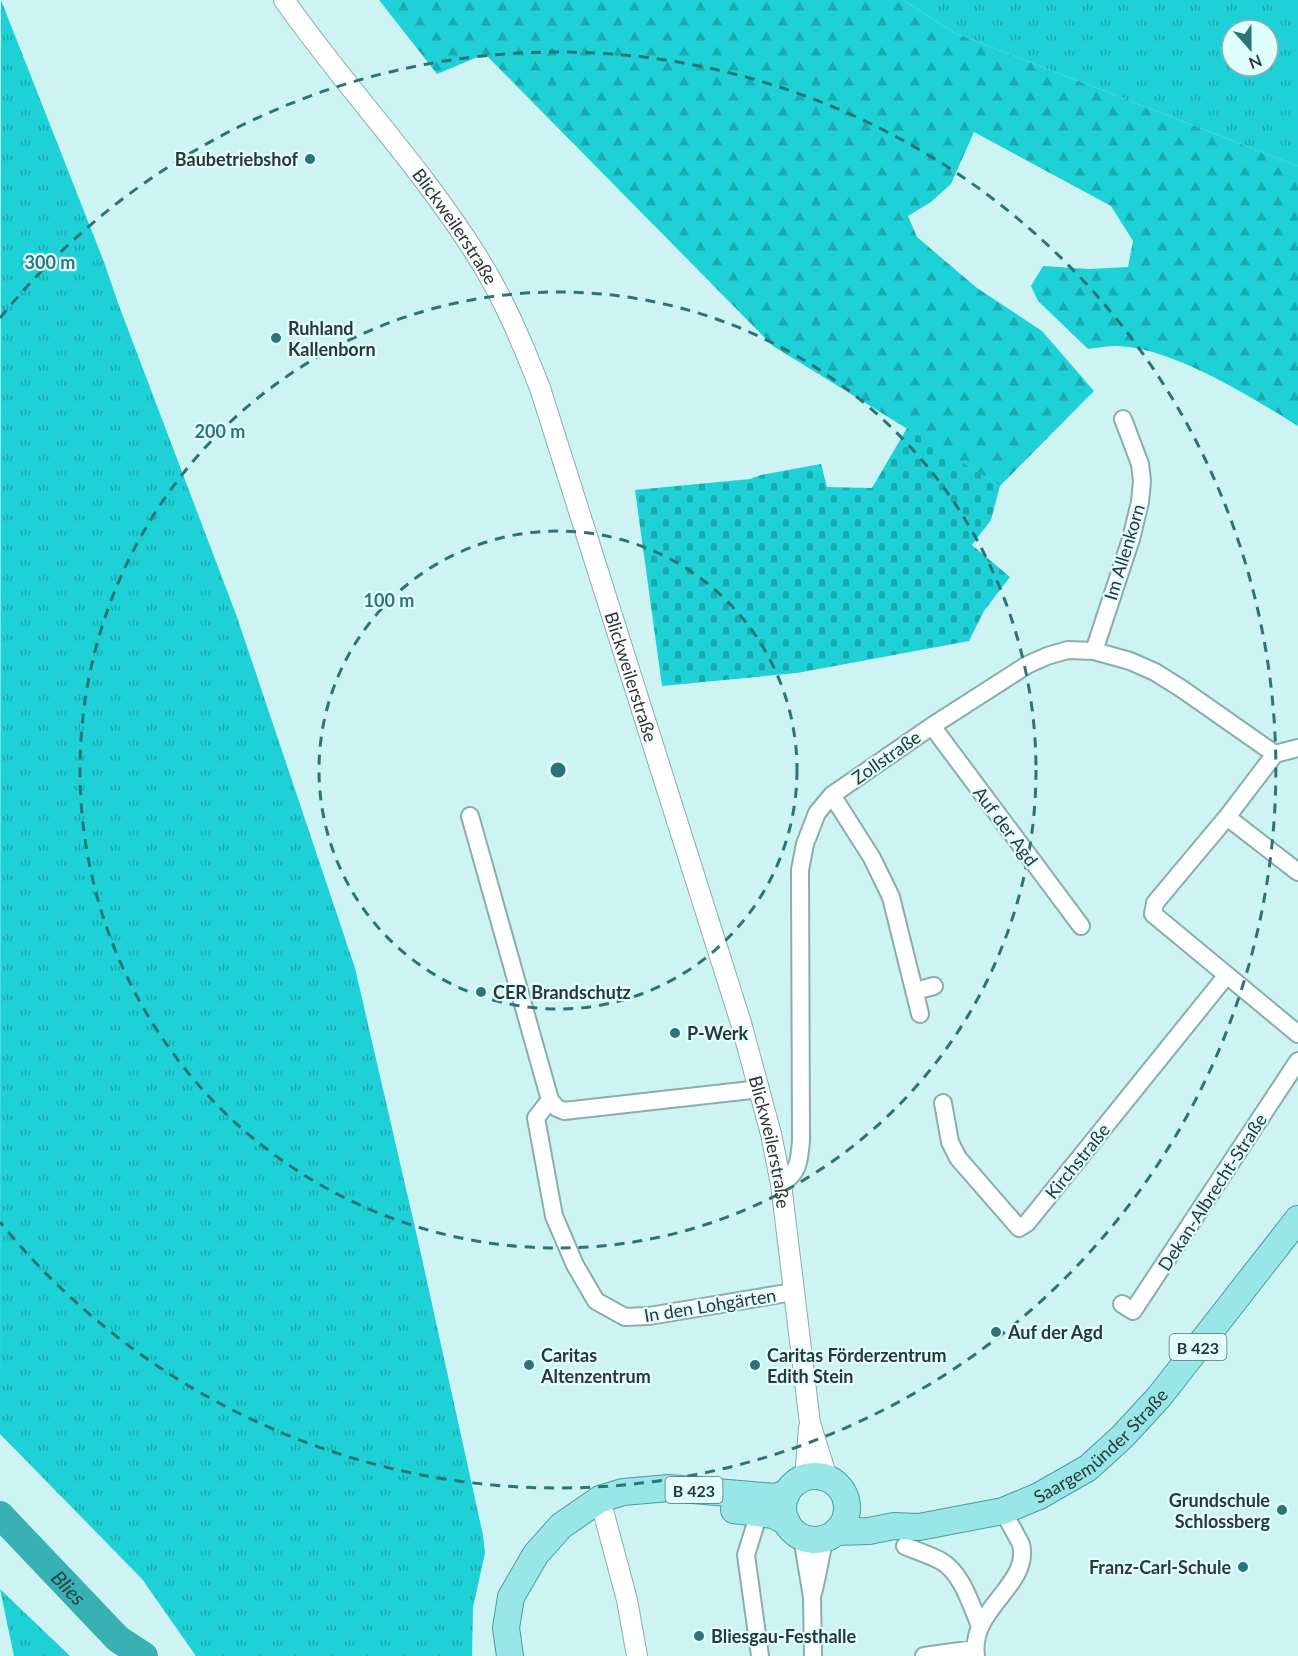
<svg xmlns="http://www.w3.org/2000/svg" width="1298" height="1656" font-family="Lato,sans-serif">
<style>
.grass{fill:url(#grass-tufts);fill-rule:evenodd}
.forest{fill:url(#forest-firs)}
.cemetery{fill:url(#cemetery-stones)}
.lines{fill:none;stroke-linecap:round;stroke-linejoin:round}
.river{stroke:#38b0b4;stroke-width:28}
.minor-casing{stroke:#8aadae;stroke-width:20}
.tertiary-casing{stroke:#8aadae;stroke-width:22}
.primary-casing{stroke:#469ea1;stroke-width:28}
.minor{stroke:#fff;stroke-width:16}
.tertiary{stroke:#fff;stroke-width:20}
.primary{stroke:#99e6e9;stroke-width:26}
.ring{fill:none;stroke:#2b7578;stroke-width:3;stroke-dasharray:10 8}
.poi-dot{fill:#2b7578;stroke:#e1feff;stroke-width:2}
.labels{text-anchor:middle;dominant-baseline:central;stroke-width:4.5;stroke-linejoin:round;paint-order:stroke}
.shield{fill:#e1feff;stroke:#607373;stroke-width:1.5}
.shield-label{font-size:16px;font-weight:bold;fill:#293737}
.poi-label{font-size:18px;font-weight:bold;fill:#293737;stroke:#e1feff;text-anchor:start}
.street-label{font-size:18px;fill:#293737;stroke:#e1feff}
.water-label{font-size:20px;font-style:italic;fill:#264041;stroke:#e1feff}
.centre{fill:#2b7578;stroke:#e1feff;stroke-width:3}
.ring-label{font-size:18px;text-anchor:middle;font-weight:bold;fill:#2b7578;stroke:#e1feff;stroke-width:4.5;stroke-linejoin:round;paint-order:stroke}
</style>
<defs>
<pattern id="grass-tufts" width="24" height="20" patternUnits="userSpaceOnUse" patternTransform="scale(1.5)"><rect width="24" height="20" fill="#1ed1d7"/><path d="M3 7l-1-3M5 7V3M7 7l1-3M15 17l-1-3M17 17v-4M19 17l1-3" fill="none" stroke="#1aaaaf"/></pattern>
<pattern id="forest-firs" width="22" height="20" patternUnits="userSpaceOnUse" patternTransform="scale(1.5)"><rect width="22" height="20" fill="#1ed1d7"/><path d="M5 1l3.5 6h-7zM16 11l3.5 6h-7z" fill="#1aaaaf"/></pattern>
<pattern id="cemetery-stones" width="16" height="16" patternUnits="userSpaceOnUse" patternTransform="scale(1.5)"><rect width="16" height="16" fill="#1ed1d7"/><path d="M2 7V4a2 2 0 0 1 4 0v3zM10 15v-3a2 2 0 0 1 4 0v3z" fill="#1aaaaf"/></pattern>
</defs>
<rect width="100%" height="100%" fill="#cef3f3"/>
<path class="grass" d="M 1,0 L 104,262 L 118,303 L 237,617 L 355,968 L 419,1245 L 483,1535 L 485,1553 L 473,1607 L 472,1656 L 196,1656 L 142,1579 L 0,1434 Z
M 903,0 L 1298,0 L 1298,166 L 955,33 ZM 1232,30 L 1268,30 L 1268,66 L 1232,66 Z
M 0,1589 L 70,1656 L 14,1656 Z"/>
<path class="forest" d="M 379,0 L 903,0 L 955,33 L 1298,166 L 1298,426 C 1251,397 1172,347 1116,346 C 1107,346 1097,348 1088,349 L 1038,301 L 1031,286 L 1043,266 L 1089,269 L 1128,267 L 1133,241 L 1111,206 L 974,132 L 951,184 L 931,202 L 908,216 L 917,237 L 977,288 L 1042,331 L 1094,391 L 1000,486 L 773,346 L 485,54 L 437,74 Z"/>
<path class="cemetery" d="M 907,428 L 1000,486 L 991,520 L 972,545 L 1010,577 L 984,611 L 969,641 L 797,673 L 662,686 L 635,490 L 750,479 L 761,475 L 821,464 L 827,487 L 872,488 Z"/>
<g class="lines">
<path class="river" id="s1" d="M 0,1515 L 118,1639 L 144,1656"/>
<g class="minor-casing">
<path id="minor" d="M 1094,651 L 1131,539 L 1140,502 L 1142,481 L 1140,464 L 1123,419
M 932,726 L 1081,926
M 1275,754 L 1227,817 L 1155,903 L 1153,914 L 1298,1034
M 832,795 L 872,858 L 891,897 L 920,1014
M 470,816 L 550,1100 L 557,1108 L 564,1111 L 760,1089
M 1227,817 L 1298,872
M 915,991 L 934,986
M 550,1100 L 536,1118 L 554,1216 L 575,1265 L 596,1301 L 625,1317 L 649,1316 L 793,1292
M 943,1103 L 950,1142 L 958,1158 L 1019,1228 L 1027,1223 L 1227,975
M 781,1184 C 799,1172 799,1162 801,1141 L 800,870 L 805,844 L 817,813 L 832,795 L 932,726 L 1027,665 L 1047,656 L 1068,650 L 1094,651 L 1130,661 L 1155,672 L 1182,689 L 1275,754 L 1298,748
M 1122,1304 L 1133,1311 L 1298,1061
M 759,1513 L 746,1555 L 760,1656
M 802,1537 L 812,1597 L 813,1656
M 905,1546 C 917,1551 930,1555 941,1561 C 962,1573 971,1605 980,1626
M 813,1593 C 818,1575 820,1557 825,1538
M 924,1656 L 975,1649
M 976,1656 C 969,1608 1031,1586 1021,1544 L 1003,1511"/>
</g>
<g class="tertiary-casing">
<g id="tertiary">
<path id="s2" d="M 284,0 C 345,87 420,165 477,256 C 503,297 522,342 540,388 L 741,1023 L 771,1134 L 781,1184 L 810,1423 L 827,1478"/>
<path d="M 805,1478 L 809,1428"/>
<path d="M 604,1514 L 627,1600 L 637,1656"/>
</g>
</g>
<g class="primary-casing">
<g id="primary">
<circle cx="815" cy="1508" r="32"/>
<path d="M 734,1510 L 773,1515 L 787,1522"/>
<path id="s3" d="M 836,1532 L 869,1531 L 894,1526 L 919,1527 L 1003,1511 L 1039,1496 L 1088,1468 L 1122,1437 L 1159,1397 L 1298,1219"/>
<path d="M 510,1656 L 506,1628 L 511,1597 L 536,1554 L 561,1526 L 600,1499 L 623,1492 L 669,1488 L 775,1497 L 787,1493"/>
</g>
</g>
<use href="#minor" class="minor"/>
<use href="#tertiary" class="tertiary"/>
<use href="#primary" class="primary"/>
</g>
<g class="ring">
<circle cx="558" cy="770" r="239"/>
<circle cx="558" cy="770" r="478"/>
<path d="M0 318A718 718 0 1 1 0 1222"/>
</g>
<g class="poi-dot">
<circle cx="310" cy="159" r="6"/>
<circle cx="276" cy="338" r="6"/>
<circle cx="481" cy="992" r="6"/>
<circle cx="675" cy="1033" r="6"/>
<circle cx="996" cy="1332" r="6"/>
<circle cx="529" cy="1365" r="6"/>
<circle cx="755" cy="1365" r="6"/>
<circle cx="1282" cy="1510" r="6"/>
<circle cx="1243" cy="1567" r="6"/>
<circle cx="699" cy="1636" r="6"/>
</g>
<g class="labels">
<g class="shield">
<rect x="1169.5" y="1334" width="57" height="26" rx="4.5"/>
<rect x="665.5" y="1477" width="57" height="26" rx="4.5"/>
</g>
<g class="shield-label">
<text x="1198" y="1347">B 423</text>
<text x="694" y="1490">B 423</text>
</g>
<g class="poi-label">
<text x="298" y="159" text-anchor="end">Baubetriebshof</text>
<text x="288" y="328">Ruhland<tspan x="288" dy="21">Kallenborn</tspan></text>
<text x="493" y="992">CER Brandschutz</text>
<text x="687" y="1033">P-Werk</text>
<text x="1008" y="1332">Auf der Agd</text>
<text x="541" y="1355">Caritas<tspan x="541" dy="21">Altenzentrum</tspan></text>
<text x="767" y="1355">Caritas Förderzentrum<tspan x="767" dy="21">Edith Stein</tspan></text>
<text x="1270" y="1500" text-anchor="end">Grundschule<tspan x="1270" dy="21">Schlossberg</tspan></text>
<text x="1231" y="1567" text-anchor="end">Franz-Carl-Schule</text>
<text x="711" y="1636">Bliesgau-Festhalle</text>
</g>
<g class="street-label">
<text stroke="none"><textPath href="#s2" startOffset="284">Blickweilerstraße</textPath></text>
<text transform="translate(1124 552) rotate(-73)">Im Allenkorn</text>
<text stroke="none"><textPath href="#s2" startOffset="770">Blickweilerstraße</textPath></text>
<text transform="translate(886 757) rotate(-35)">Zollstraße</text>
<text transform="translate(1006 826) rotate(53)">Auf der Agd</text>
<text stroke="none"><textPath href="#s2" startOffset="1256">Blickweilerstraße</textPath></text>
<text transform="translate(1077 1161) rotate(-51)">Kirchstraße</text>
<text transform="translate(1212 1192) rotate(-57)">Dekan-Albrecht-Straße</text>
<text transform="translate(710 1305) rotate(-9)">In den Lohgärten</text>
<text stroke="none"><textPath href="#s3" startOffset="288">Saargemünder Straße</textPath></text>
</g>
<g class="water-label">
<text stroke="none"><textPath href="#s1" startOffset="100">Blies</textPath></text>
</g>
</g>
<circle cx="558" cy="770" r="9" class="centre"/>
<g class="ring-label">
<text x="50" y="269">300 m</text>
<text x="220" y="438">200 m</text>
<text x="389" y="607">100 m</text>
</g>
<g transform="translate(1250 48) rotate(159)"><circle r="28" fill="#e1feff" stroke="#97aeaf" stroke-width="1.5"/>
<path d="M0-4.5L10 22L0 15L-10 22Z" fill="#2b7578"/>
<text y="-9" font-size="16" font-weight="bold" text-anchor="middle" fill="#293737">N</text>
</g>
</svg>
